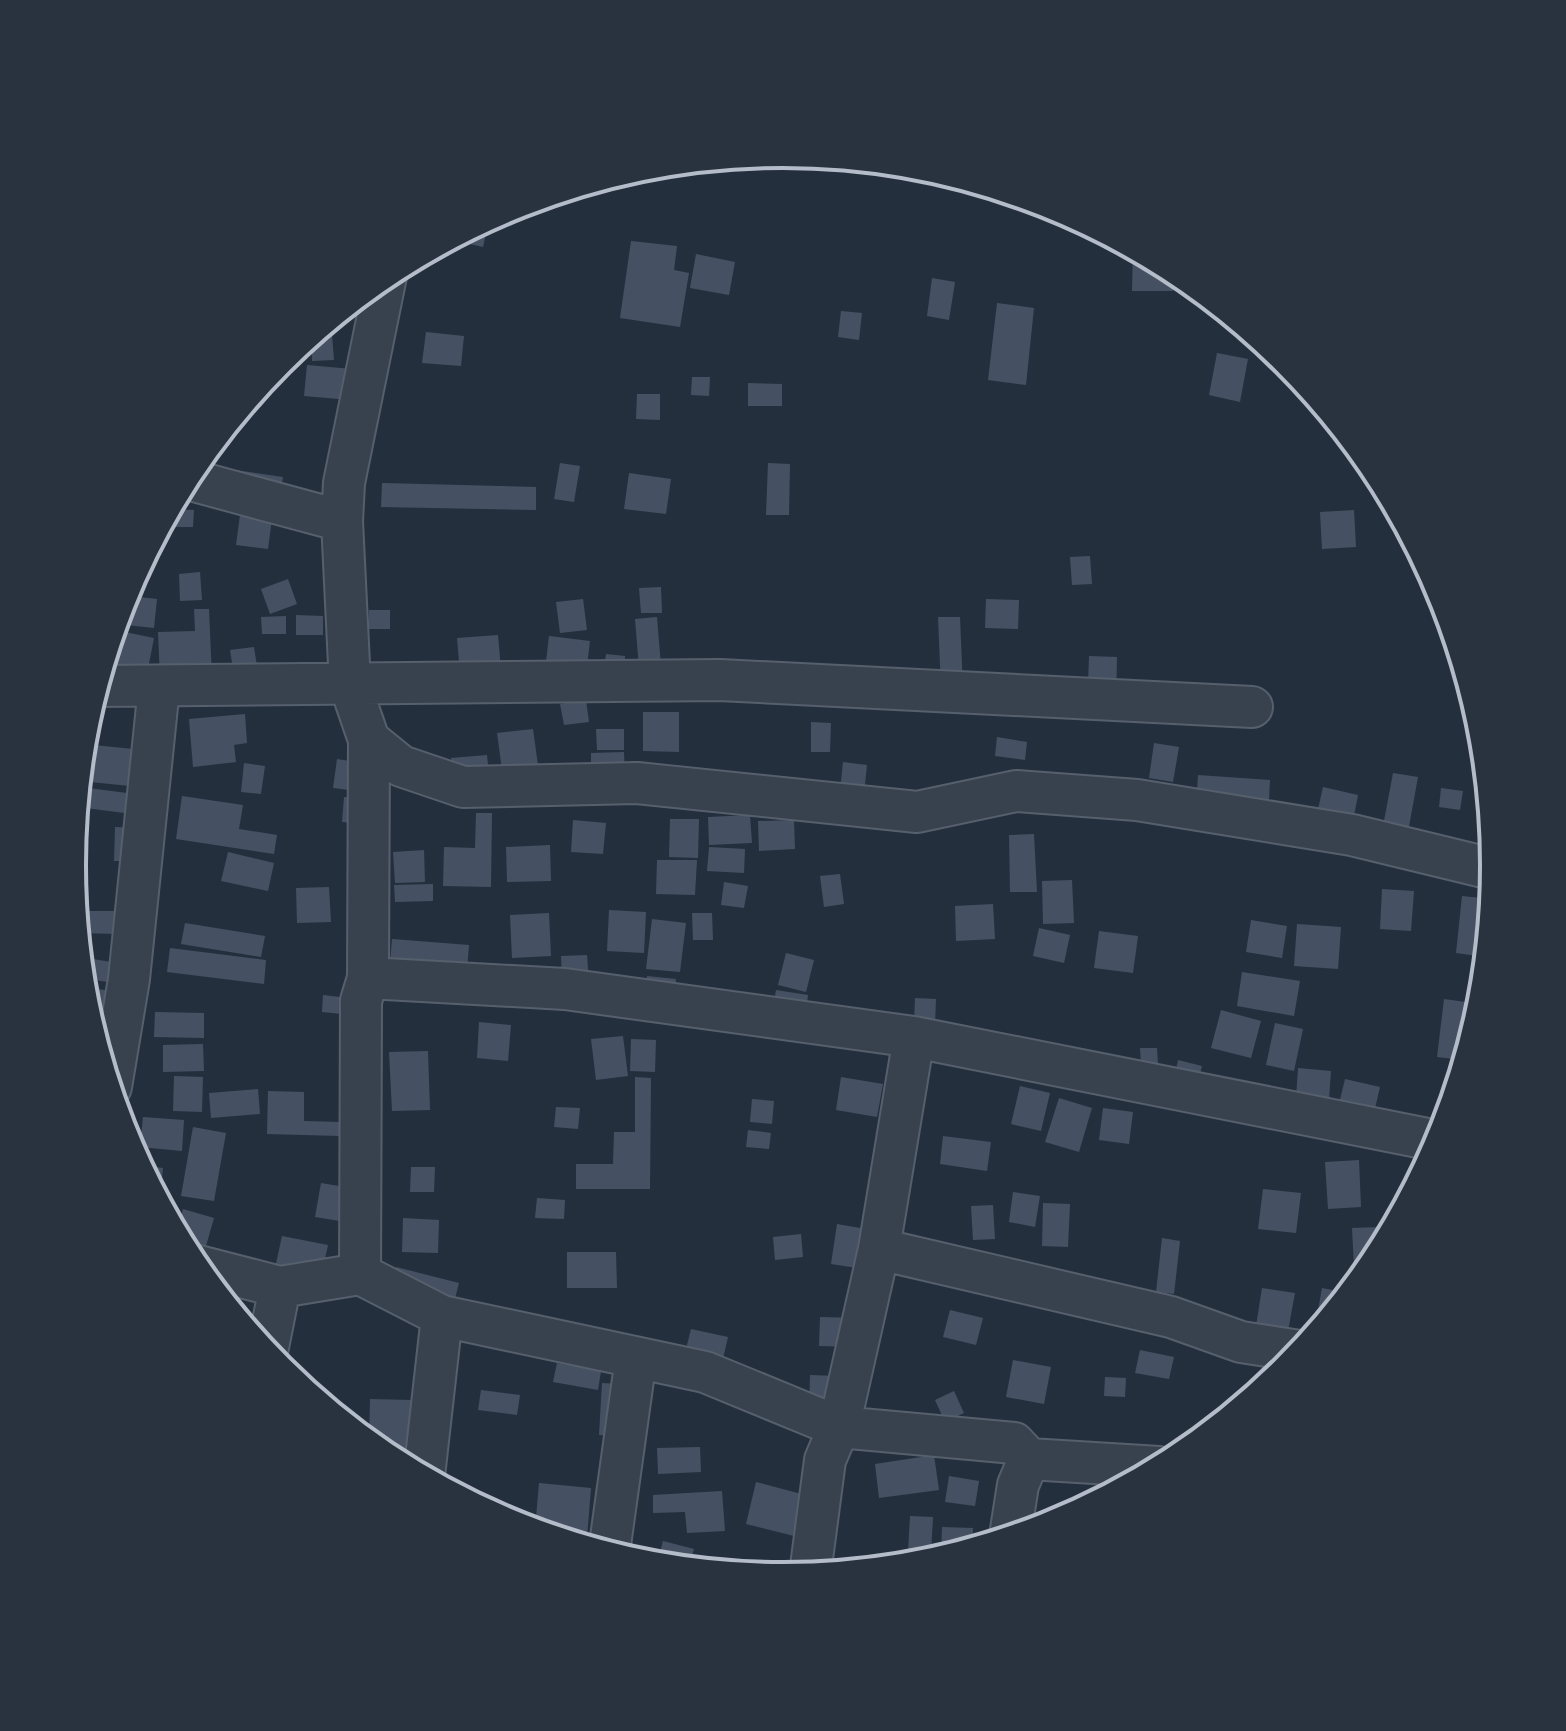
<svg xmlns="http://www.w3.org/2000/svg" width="1566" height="1731" font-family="'Open Sans',sans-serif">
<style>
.building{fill:#455162}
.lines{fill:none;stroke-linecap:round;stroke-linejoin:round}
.minor-casing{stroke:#565f6c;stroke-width:44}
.minor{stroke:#38414e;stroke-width:40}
.rim{fill:none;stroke:#b4bcc9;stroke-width:4}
</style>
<rect width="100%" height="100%" fill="#242f3e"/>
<path class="building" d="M 489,220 L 483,247 L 452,240 Z
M 631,241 L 677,246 L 674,270 L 689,273 L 680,327 L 620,318 Z
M 1133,250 L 1173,272 L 1173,291 L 1132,291 Z
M 696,254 L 735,262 L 729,295 L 690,288 Z
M 932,278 L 955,282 L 949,320 L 927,316 Z
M 997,303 L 1034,308 L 1026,385 L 988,380 Z
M 841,311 L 862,313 L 859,340 L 838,337 Z
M 331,321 L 334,360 L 312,361 L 311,338 Z
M 426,332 L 464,336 L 461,366 L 422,363 Z
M 1217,353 L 1248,359 L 1240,402 L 1209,395 Z
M 307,365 L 352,369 L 350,400 L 304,396 Z
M 692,377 L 710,377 L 709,396 L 691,395 Z
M 748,383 L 782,384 L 782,406 L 748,406 Z
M 637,394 L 660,394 L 660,420 L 636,419 Z
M 560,463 L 580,466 L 574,502 L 554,499 Z
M 768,463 L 790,464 L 789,515 L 766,515 Z
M 235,470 L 283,477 L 279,499 L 231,492 Z
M 629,473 L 671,479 L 666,514 L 624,509 Z
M 382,483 L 536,487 L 536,510 L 381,507 Z
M 173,509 L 194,510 L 193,527 L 172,527 Z
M 1354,510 L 1356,547 L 1322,549 L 1320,512 Z
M 240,515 L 272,519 L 268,549 L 236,545 Z
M 1090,556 L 1092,584 L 1072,585 L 1070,557 Z
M 200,572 L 202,600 L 180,601 L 179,574 Z
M 288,579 L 297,604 L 270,614 L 261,589 Z
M 661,587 L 662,613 L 641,613 L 639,588 Z
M 130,596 L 157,599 L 154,628 L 126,625 Z
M 583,599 L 587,630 L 560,633 L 556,602 Z
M 986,599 L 1019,600 L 1018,629 L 985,628 Z
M 194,609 L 209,609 L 212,678 L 160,680 L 158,632 L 195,631 Z
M 369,610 L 390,610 L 390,629 L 369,629 Z
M 296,615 L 323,616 L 323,635 L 296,635 Z
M 286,616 L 286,634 L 262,634 L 261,617 Z
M 657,617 L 661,666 L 639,668 L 635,619 Z
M 938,617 L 960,617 L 963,689 L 941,690 Z
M 120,631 L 154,638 L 146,679 L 112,672 Z
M 498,635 L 501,670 L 460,673 L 457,638 Z
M 549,636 L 590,641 L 586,674 L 545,670 Z
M 254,647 L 257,666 L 233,669 L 230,650 Z
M 606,654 L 625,656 L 624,679 L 603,678 Z
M 1089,656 L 1117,657 L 1116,700 L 1088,684 Z
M 586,700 L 589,722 L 564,725 L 560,704 Z
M 643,712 L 679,712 L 679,752 L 643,751 Z
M 245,714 L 247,743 L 234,745 L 236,762 L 193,767 L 189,719 Z
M 811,722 L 831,723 L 830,752 L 811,752 Z
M 533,729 L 541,787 L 505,792 L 497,733 Z
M 596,729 L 624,729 L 624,750 L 597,750 Z
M 997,737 L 1027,742 L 1025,760 L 995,756 Z
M 1154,743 L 1179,747 L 1173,782 L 1149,778 Z
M 84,744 L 143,750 L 140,787 L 80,781 Z
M 624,752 L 625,782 L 591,783 L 591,753 Z
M 487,755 L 490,783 L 454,786 L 451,758 Z
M 337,759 L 369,764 L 365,792 L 333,788 Z
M 843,762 L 867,765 L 864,794 L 840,791 Z
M 244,763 L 265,766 L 261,794 L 241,792 Z
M 1393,773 L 1418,777 L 1406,843 L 1381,837 Z
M 1198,775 L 1270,780 L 1268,820 L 1196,804 Z
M 80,787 L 135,794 L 132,814 L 78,807 Z
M 1323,787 L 1358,795 L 1352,826 L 1316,818 Z
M 1441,788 L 1463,791 L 1460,810 L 1439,807 Z
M 182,796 L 243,805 L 239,829 L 277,835 L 274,854 L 176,839 Z
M 344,797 L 370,799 L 368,824 L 342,822 Z
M 476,813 L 492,813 L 491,887 L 443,886 L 444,847 L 475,848 Z
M 750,815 L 752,843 L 709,845 L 708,817 Z
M 670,819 L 699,819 L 698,858 L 669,857 Z
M 573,820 L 606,823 L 603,854 L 571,852 Z
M 794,820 L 795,849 L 759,851 L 758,821 Z
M 115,827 L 152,828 L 151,861 L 114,861 Z
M 1034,834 L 1037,892 L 1010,892 L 1009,835 Z
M 550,845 L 551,881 L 507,882 L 506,847 Z
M 709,847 L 745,849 L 744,873 L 707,871 Z
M 424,850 L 425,882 L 395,883 L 393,852 Z
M 228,852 L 274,863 L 268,891 L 221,881 Z
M 657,860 L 697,860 L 695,895 L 656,894 Z
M 840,874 L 844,904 L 824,907 L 820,876 Z
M 1072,880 L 1074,923 L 1043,924 L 1042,881 Z
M 724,882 L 748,886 L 744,908 L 721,905 Z
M 433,884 L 433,901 L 395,902 L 394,885 Z
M 329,887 L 331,922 L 297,923 L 296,888 Z
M 1382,889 L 1414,891 L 1411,931 L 1380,929 Z
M 1462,896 L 1491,899 L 1485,957 L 1456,953 Z
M 993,904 L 995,939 L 956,941 L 955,906 Z
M 609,910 L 646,912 L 644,953 L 607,951 Z
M 76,911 L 120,911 L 119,934 L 79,933 Z
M 549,913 L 551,956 L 512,958 L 510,915 Z
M 692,913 L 712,913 L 713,940 L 693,940 Z
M 652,919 L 686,923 L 680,972 L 646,969 Z
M 1251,920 L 1287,926 L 1282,958 L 1246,952 Z
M 185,923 L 265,936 L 261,957 L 181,944 Z
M 1297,924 L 1341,927 L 1338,969 L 1294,966 Z
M 1039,928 L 1070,935 L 1064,963 L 1033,956 Z
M 1099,931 L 1138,936 L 1133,973 L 1094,968 Z
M 392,939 L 469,945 L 467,970 L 388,989 Z
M 170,948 L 266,960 L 264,984 L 167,972 Z
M 786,953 L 814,960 L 806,992 L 778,985 Z
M 587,955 L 590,997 L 563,998 L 561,956 Z
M 81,957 L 141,967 L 138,987 L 83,978 Z
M 1242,972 L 1300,981 L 1294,1016 L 1237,1006 Z
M 647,976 L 676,979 L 673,1003 L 645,1000 Z
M 84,988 L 106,990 L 104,1013 L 88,1012 Z
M 776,990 L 808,995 L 804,1025 L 771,1019 Z
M 323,995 L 365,1000 L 363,1016 L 322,1012 Z
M 915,998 L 936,999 L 935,1024 L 914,1023 Z
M 1444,999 L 1480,1004 L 1463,1060 L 1437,1057 Z
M 1221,1010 L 1261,1021 L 1251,1058 L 1211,1048 Z
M 155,1012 L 204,1013 L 204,1038 L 154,1037 Z
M 479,1022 L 511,1025 L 508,1061 L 477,1058 Z
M 1275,1023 L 1303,1029 L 1294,1071 L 1266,1065 Z
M 623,1036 L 628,1076 L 596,1080 L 591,1039 Z
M 631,1039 L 656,1040 L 655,1072 L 630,1071 Z
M 203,1044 L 204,1071 L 163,1072 L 163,1045 Z
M 1140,1048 L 1157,1048 L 1159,1079 L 1142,1080 Z
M 428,1051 L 430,1110 L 392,1111 L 389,1052 Z
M 1178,1060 L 1202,1066 L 1196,1089 L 1173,1084 Z
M 1298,1068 L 1331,1071 L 1327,1130 L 1294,1128 Z
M 174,1076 L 203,1077 L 202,1112 L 173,1111 Z
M 635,1077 L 651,1078 L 650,1189 L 576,1189 L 576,1164 L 613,1164 L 614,1132 L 635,1132 Z
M 841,1077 L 883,1084 L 877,1117 L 836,1110 Z
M 1345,1079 L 1380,1087 L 1373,1117 L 1338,1108 Z
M 1020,1086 L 1050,1093 L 1041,1131 L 1011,1124 Z
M 258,1089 L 260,1114 L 211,1118 L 209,1093 Z
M 268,1091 L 304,1092 L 304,1121 L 341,1122 L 340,1136 L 267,1134 Z
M 1059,1098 L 1092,1108 L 1079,1152 L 1045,1142 Z
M 752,1099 L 774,1101 L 772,1124 L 750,1122 Z
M 556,1107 L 580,1108 L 578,1129 L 554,1127 Z
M 1103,1108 L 1133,1112 L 1129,1144 L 1099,1140 Z
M 143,1117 L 184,1120 L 182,1151 L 140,1147 Z
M 193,1127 L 226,1133 L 214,1201 L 181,1196 Z
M 748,1130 L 771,1133 L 769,1149 L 746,1147 Z
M 943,1136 L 991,1142 L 987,1171 L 940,1164 Z
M 1359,1160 L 1361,1207 L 1328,1209 L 1325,1162 Z
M 141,1165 L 163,1168 L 161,1189 L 153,1188 Z
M 411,1167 L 435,1167 L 434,1192 L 410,1192 Z
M 1406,1180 L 1416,1182 L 1402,1209 L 1401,1209 Z
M 321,1183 L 351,1188 L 346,1222 L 315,1217 Z
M 1263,1189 L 1301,1193 L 1296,1233 L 1258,1229 Z
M 1013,1192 L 1040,1196 L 1035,1227 L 1009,1222 Z
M 537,1198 L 565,1200 L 564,1219 L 535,1218 Z
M 1043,1203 L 1070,1204 L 1068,1247 L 1042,1246 Z
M 993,1205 L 995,1239 L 973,1240 L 971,1206 Z
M 183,1209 L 214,1218 L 206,1246 L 180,1239 L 177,1233 Z
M 403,1218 L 439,1220 L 438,1253 L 402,1252 Z
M 837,1224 L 883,1232 L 877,1271 L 831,1264 Z
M 1379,1227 L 1379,1250 L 1374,1261 L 1369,1267 L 1354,1267 L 1352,1228 Z
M 801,1234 L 803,1257 L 775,1260 L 773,1237 Z
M 282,1236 L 328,1245 L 318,1291 L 272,1282 Z
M 1162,1238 L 1180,1241 L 1174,1294 L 1156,1292 Z
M 567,1252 L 616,1252 L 617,1288 L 567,1288 Z
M 396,1267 L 459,1283 L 450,1318 L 387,1302 Z
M 1262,1288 L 1295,1293 L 1288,1331 L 1256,1326 Z
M 1322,1288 L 1347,1293 L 1327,1318 L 1317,1316 Z
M 950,1310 L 983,1318 L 976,1345 L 943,1337 Z
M 820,1317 L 858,1318 L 857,1347 L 819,1346 Z
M 691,1329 L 728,1337 L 717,1385 L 679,1377 Z
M 1140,1350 L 1174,1357 L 1169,1379 L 1135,1373 Z
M 1013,1360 L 1051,1367 L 1044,1404 L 1006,1397 Z
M 557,1363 L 601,1371 L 598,1390 L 553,1382 Z
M 810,1375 L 866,1377 L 865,1414 L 809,1412 Z
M 1105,1377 L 1126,1378 L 1125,1397 L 1104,1396 Z
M 602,1383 L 634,1385 L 631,1437 L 599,1435 Z
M 481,1390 L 520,1395 L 517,1415 L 478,1410 Z
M 954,1391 L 964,1413 L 945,1422 L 935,1400 Z
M 370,1399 L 411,1400 L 410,1452 L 381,1451 L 369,1441 Z
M 700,1447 L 701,1472 L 658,1474 L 657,1448 Z
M 934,1455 L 939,1490 L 879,1498 L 875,1464 Z
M 949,1476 L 979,1481 L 975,1506 L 945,1502 Z
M 756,1482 L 805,1495 L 794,1536 L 746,1524 Z
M 539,1483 L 591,1488 L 587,1538 L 535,1530 Z
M 722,1491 L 725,1531 L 687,1533 L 685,1512 L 653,1513 L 653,1495 Z
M 910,1516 L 933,1517 L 931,1553 L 908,1552 Z
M 942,1527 L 973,1528 L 972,1548 L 941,1553 Z
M 981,1532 L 1007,1532 L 1007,1537 L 980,1545 Z
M 663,1541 L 694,1549 L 689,1567 L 657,1564 Z
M 855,1560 L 884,1566 L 884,1567 L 854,1570 Z"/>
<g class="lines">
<g class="minor-casing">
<path id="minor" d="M 386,276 L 344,483 L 342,521 L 350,685 L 369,740 L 368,978 L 565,989 L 914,1037 L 1438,1141
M 187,479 L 342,521
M 98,686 L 720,680 L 1252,707
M 369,740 L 401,766 L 463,787 L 637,783 L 917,812 L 1016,791 L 1137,800 L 1352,835 L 1492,869
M 914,1037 L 879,1249 L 839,1427 L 1014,1443 L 1029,1459 L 1159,1467
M 111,1087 L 129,979 L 159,687
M 879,1249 L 1171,1317 L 1241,1342 L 1300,1351
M 195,1265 L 280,1287 L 360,1274 L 442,1316 L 705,1372 L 839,1427 L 825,1460 L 810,1574
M 360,1274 L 361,1001 L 368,978
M 267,1352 L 280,1287
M 424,1476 L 442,1316
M 1010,1536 L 1018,1485 L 1029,1459
M 609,1552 L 636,1358"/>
</g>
<use href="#minor" class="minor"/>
</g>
<path d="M0 0H1566V1731H0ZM86 865a697 697 0 1 1 1394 0a697 697 0 1 1-1394 0Z" fill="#29323f" fill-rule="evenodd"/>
<path class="rim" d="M86 865a697 697 0 1 1 1394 0a697 697 0 1 1-1394 0Z"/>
</svg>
